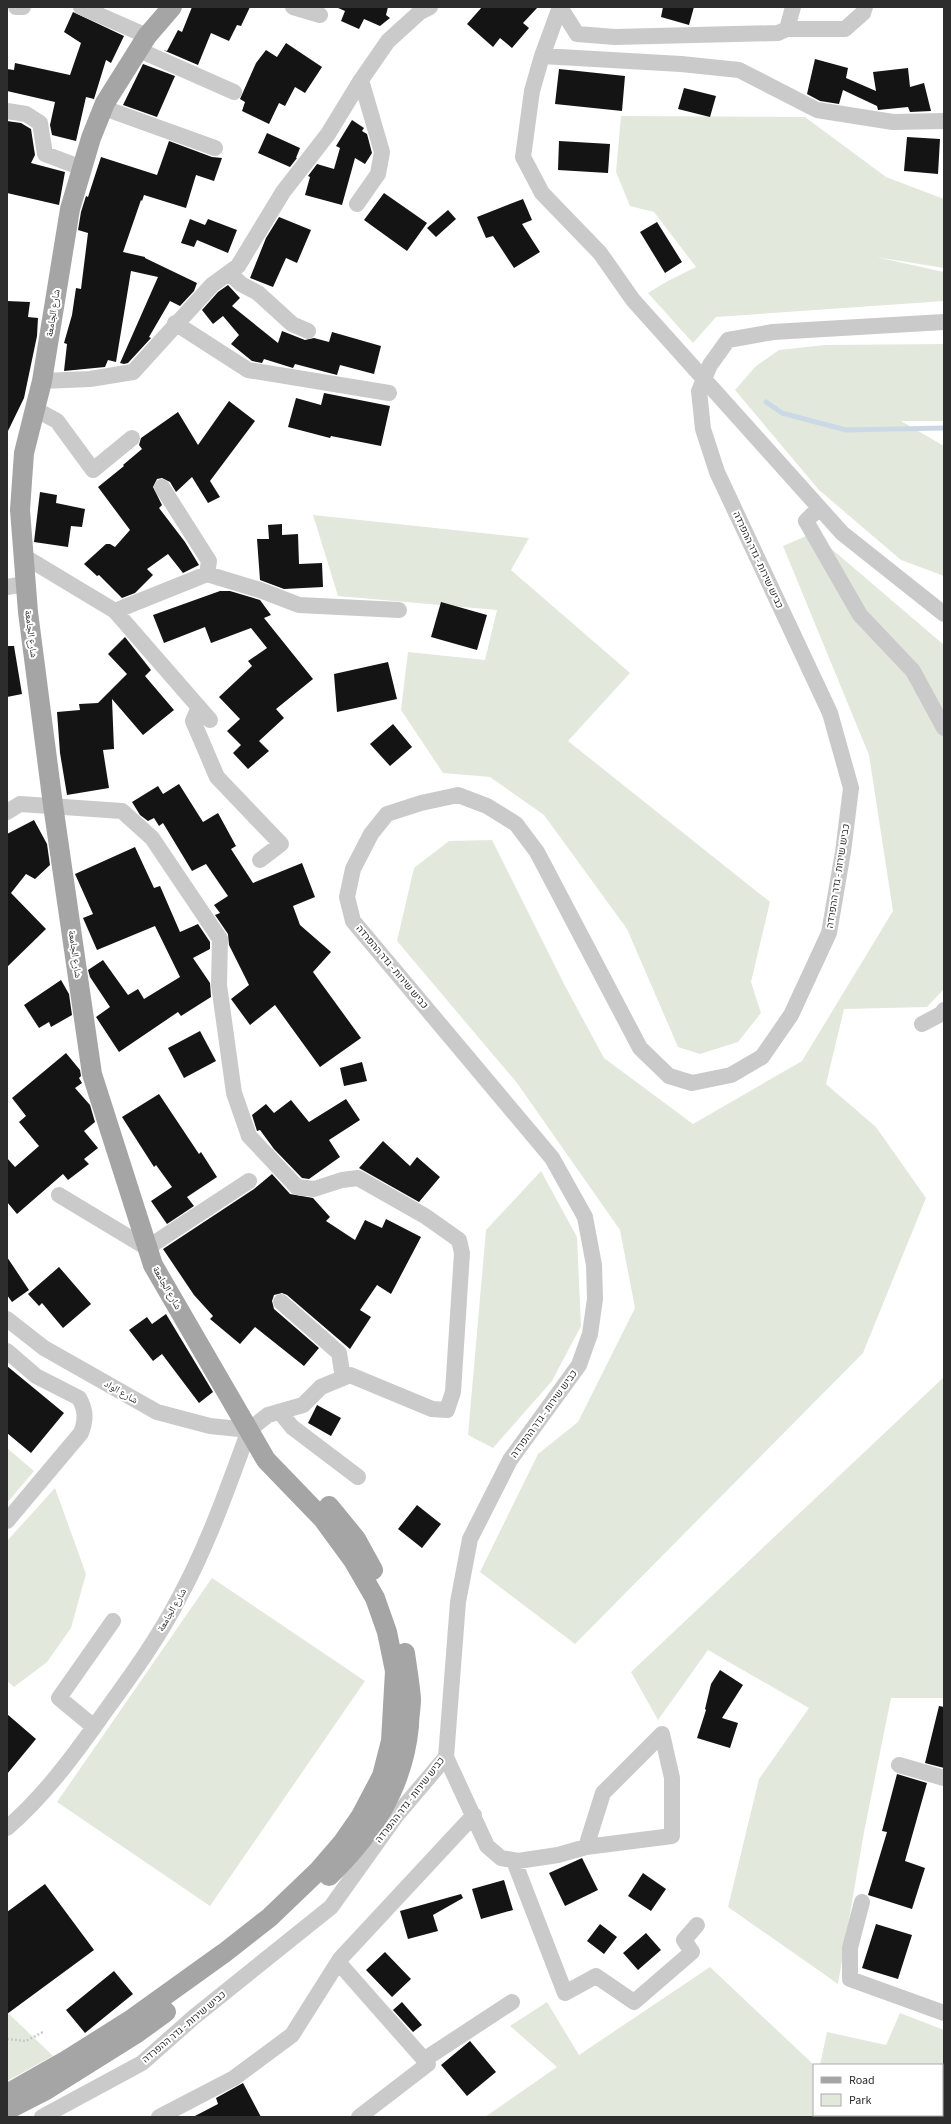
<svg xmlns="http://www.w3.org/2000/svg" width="951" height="2124" font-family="'Source Sans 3','Noto Naskh Arabic',Heebo,sans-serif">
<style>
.green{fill:#e2e9dc}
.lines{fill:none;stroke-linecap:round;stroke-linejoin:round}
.stream{stroke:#cbd9e7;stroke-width:5}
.building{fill:#141414}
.path{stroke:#cacaca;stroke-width:2.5;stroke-dasharray:2 2;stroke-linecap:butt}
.minor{stroke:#cacaca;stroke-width:16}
.major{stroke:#a5a5a5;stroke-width:20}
.labels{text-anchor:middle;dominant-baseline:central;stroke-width:4;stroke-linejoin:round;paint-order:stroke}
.street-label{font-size:10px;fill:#2d2d2d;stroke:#fff}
</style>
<rect width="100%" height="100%" fill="#fff"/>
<path class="green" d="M 621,116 L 805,117 L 886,177 L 944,199 L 944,268 L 876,257 L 944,272 L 944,301 L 716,317 L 693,343 L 648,293 L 666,282 L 696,267 L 654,212 L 630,206 L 616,172 Z
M 944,344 L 944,421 L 901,421 L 944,446 L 944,576 L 901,560 L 819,490 L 735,390 L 756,366 L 779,350 L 825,345 Z
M 313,515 L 529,538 L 511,570 L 630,673 L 568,741 L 770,902 L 751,982 L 761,1013 L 738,1042 L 700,1054 L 678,1047 L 627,929 L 544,815 L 490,777 L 443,773 L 401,710 L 408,652 L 485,660 L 497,610 L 338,596 Z
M 813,533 L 944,645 L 944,989 L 927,1007 L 844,1009 L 826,1084 L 876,1127 L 926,1198 L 863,1353 L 575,1644 L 480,1572 L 538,1454 L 578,1422 L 635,1308 L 620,1230 L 517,1083 L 397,941 L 414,868 L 449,841 L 492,840 L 564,984 L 604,1058 L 693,1124 L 802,1061 L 893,911 L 869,755 L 783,546 Z
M 541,1171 L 577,1237 L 581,1326 L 552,1381 L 493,1448 L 468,1435 L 486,1230 Z
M 944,1377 L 944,1698 L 891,1698 L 864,1832 L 838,1984 L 728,1907 L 759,1779 L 809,1708 L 708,1650 L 658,1720 L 631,1672 Z
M 7,1448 L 34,1471 L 7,1503 Z
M 55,1488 L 86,1574 L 71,1628 L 47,1662 L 14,1687 L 7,1681 L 7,1541 Z
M 212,1578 L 365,1681 L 210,1906 L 57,1802 Z
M 710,1967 L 814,2065 L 814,2115 L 942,2115 L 942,2065 L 820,2065 L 827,2032 L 886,2045 L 900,2013 L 944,2030 L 944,2117 L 485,2117 L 557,2067 L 510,2026 L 547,2002 L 579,2055 Z
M 7,2012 L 53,2056 L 7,2081 Z"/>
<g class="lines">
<path class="stream" d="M 766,402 L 782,413 L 846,430 L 944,428"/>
</g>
<path class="building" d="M 192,7 L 250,7 L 241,26 L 237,25 L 229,41 L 211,33 L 198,65 L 163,50 L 167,51 L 178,30 L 182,32 Z
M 336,7 L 388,7 L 386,15 L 390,18 L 380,26 L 364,19 L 359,29 L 341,21 L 345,11 Z
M 482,7 L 538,7 L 523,23 L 529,28 L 512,48 L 500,38 L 493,47 L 467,24 Z
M 663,7 L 694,7 L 689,25 L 661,17 Z
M 73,12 L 124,36 L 111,63 L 106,60 L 94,99 L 86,97 L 76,141 L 52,135 L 50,125 L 55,102 L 7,91 L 7,69 L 14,70 L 15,63 L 70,75 L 81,43 L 64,32 Z
M 286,43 L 322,67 L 305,93 L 295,87 L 285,106 L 279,103 L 269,124 L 242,111 L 245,102 L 240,99 L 256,63 L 266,50 L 277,57 Z
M 815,59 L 848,68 L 846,78 L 876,91 L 873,72 L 908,68 L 910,87 L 924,83 L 931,111 L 910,112 L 908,107 L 878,110 L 877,106 L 843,90 L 839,104 L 820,101 L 807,94 Z
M 143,64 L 175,76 L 157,117 L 123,105 Z
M 559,69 L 625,76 L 622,111 L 555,104 Z
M 684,88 L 716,96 L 710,117 L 678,109 Z
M 352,120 L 364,128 L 362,131 L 367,134 L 372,153 L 365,164 L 355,158 L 342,205 L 305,195 L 310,177 L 308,176 L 317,164 L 334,169 L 340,148 L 336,146 Z
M 7,121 L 21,123 L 31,129 L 35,155 L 31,163 L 65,172 L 59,205 L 7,193 Z
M 267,133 L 300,148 L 296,158 L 297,158 L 290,167 L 258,153 Z
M 907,137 L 940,139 L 938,174 L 904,171 Z
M 169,141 L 212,157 L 222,158 L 214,181 L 196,175 L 186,208 L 144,195 L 142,201 L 141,200 L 123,252 L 145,257 L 145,258 L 197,283 L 194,291 L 180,306 L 170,301 L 149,337 L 151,338 L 128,363 L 124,364 L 120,363 L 158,277 L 131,271 L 116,362 L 108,360 L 105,367 L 64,371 L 67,344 L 64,343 L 72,315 L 76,288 L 81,289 L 88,233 L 78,230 L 81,212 L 86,196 L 88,197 L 101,157 L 157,175 Z
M 559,141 L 610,144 L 608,173 L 558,170 Z
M 384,193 L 427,223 L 407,251 L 364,220 Z
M 523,199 L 532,220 L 522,224 L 540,252 L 514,268 L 493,236 L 486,238 L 477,217 Z
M 448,210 L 456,219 L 436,237 L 427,228 Z
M 279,217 L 311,230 L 297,263 L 286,258 L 273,287 L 250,278 L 266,238 Z
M 190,219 L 205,225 L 208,219 L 237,230 L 228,253 L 197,240 L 194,247 L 181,243 Z
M 657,222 L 682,262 L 665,273 L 640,232 Z
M 228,285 L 240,298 L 232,306 L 278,343 L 282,331 L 305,340 L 314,338 L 329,342 L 332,332 L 381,346 L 374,374 L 340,365 L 337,375 L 295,364 L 293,368 L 264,359 L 262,363 L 252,361 L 231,344 L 239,335 L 223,316 L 213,324 L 202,310 L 218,292 Z
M 7,301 L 30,302 L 28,317 L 38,318 L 37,336 L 24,398 L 7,433 Z
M 324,393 L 390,406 L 381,446 L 331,436 L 330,438 L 288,427 L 296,398 L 321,405 Z
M 229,401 L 255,421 L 210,481 L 220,497 L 208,503 L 192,477 L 176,492 L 170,482 L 162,478 L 157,479 L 153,487 L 162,505 L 159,508 L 185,542 L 199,565 L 183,573 L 168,554 L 147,569 L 153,575 L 135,593 L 122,598 L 99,575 L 97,576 L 84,564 L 106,544 L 110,544 L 115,547 L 130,530 L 98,487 L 124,466 L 123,465 L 142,449 L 139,445 L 141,438 L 178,412 L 198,445 Z
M 40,492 L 57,495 L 56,503 L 85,509 L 82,527 L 71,526 L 68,547 L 34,542 Z
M 282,524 L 282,535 L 298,534 L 299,564 L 322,563 L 323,587 L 284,589 L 260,580 L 257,539 L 269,539 L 268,525 Z
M 220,591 L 230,591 L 260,600 L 271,615 L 264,618 L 313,679 L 276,709 L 284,718 L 259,741 L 269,751 L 248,769 L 233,753 L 241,745 L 227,731 L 240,719 L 219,697 L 252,666 L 248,661 L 267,648 L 251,628 L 211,643 L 205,627 L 164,643 L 153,615 Z
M 441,602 L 487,615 L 477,650 L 431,637 Z
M 125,637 L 151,670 L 145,676 L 174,710 L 143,735 L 112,699 L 114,749 L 103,750 L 109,788 L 67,795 L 60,753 L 57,712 L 80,710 L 79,704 L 98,703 L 127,674 L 108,654 Z
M 7,646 L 14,646 L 22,694 L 7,697 Z
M 388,662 L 397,699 L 337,712 L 334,674 Z
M 393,724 L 412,747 L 390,766 L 370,744 Z
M 179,784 L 203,822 L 218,813 L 236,846 L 231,849 L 253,883 L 302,863 L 315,897 L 293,906 L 300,925 L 331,952 L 313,972 L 361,1038 L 320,1067 L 275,1005 L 250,1025 L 231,999 L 249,985 L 229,945 L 228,934 L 215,915 L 220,913 L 214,905 L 228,896 L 206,864 L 192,871 L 163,823 L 159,826 L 154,818 L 148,821 L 140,815 L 132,802 L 158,786 L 163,794 Z
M 34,820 L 47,844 L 50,865 L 35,879 L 26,874 L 11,893 L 46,929 L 7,967 L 7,834 Z
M 135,847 L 154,888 L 160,886 L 180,932 L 198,924 L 210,942 L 210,949 L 193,958 L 210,983 L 211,997 L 181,1016 L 178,1012 L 119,1052 L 96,1017 L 110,1007 L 90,977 L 88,970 L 103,960 L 128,995 L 138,989 L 144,999 L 180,977 L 155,926 L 97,950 L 83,918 L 93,914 L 75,874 Z
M 61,980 L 69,994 L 72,1015 L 51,1027 L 49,1022 L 39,1028 L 24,1005 Z
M 200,1031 L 216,1061 L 184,1078 L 168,1048 Z
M 66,1053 L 80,1070 L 81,1076 L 79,1078 L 82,1083 L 75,1088 L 90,1105 L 95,1122 L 84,1131 L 98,1148 L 84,1159 L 89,1164 L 68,1180 L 63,1174 L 17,1214 L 7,1202 L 7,1158 L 15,1167 L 39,1146 L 19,1122 L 26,1116 L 12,1098 Z
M 362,1062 L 367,1081 L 344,1086 L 340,1068 Z
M 159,1094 L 199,1154 L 201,1152 L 217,1177 L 187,1197 L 194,1206 L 167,1224 L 151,1201 L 172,1187 L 156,1165 L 154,1167 L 122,1117 Z
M 346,1099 L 360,1120 L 329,1140 L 340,1157 L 309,1179 L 302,1178 L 274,1149 L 260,1130 L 257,1131 L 252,1115 L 266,1104 L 274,1113 L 291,1100 L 309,1122 Z
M 383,1141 L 410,1166 L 417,1157 L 440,1177 L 419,1202 L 359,1168 Z
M 272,1174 L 290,1194 L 313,1198 L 330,1217 L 326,1221 L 355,1240 L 365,1220 L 382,1228 L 386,1219 L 421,1237 L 391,1294 L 377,1285 L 360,1310 L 371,1317 L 350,1349 L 287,1295 L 282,1293 L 274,1295 L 272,1301 L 274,1309 L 319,1348 L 304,1366 L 255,1327 L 240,1344 L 210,1319 L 213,1316 L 194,1295 L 163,1249 L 254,1189 Z
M 7,1257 L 29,1290 L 12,1302 L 7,1295 Z
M 59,1267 L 91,1304 L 63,1328 L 42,1303 L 39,1306 L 28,1294 Z
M 166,1314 L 213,1392 L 199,1403 L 162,1354 L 153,1361 L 129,1330 L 147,1317 L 152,1324 Z
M 7,1366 L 64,1413 L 31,1453 L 7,1433 Z
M 317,1405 L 341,1418 L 331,1436 L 308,1423 Z
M 417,1505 L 441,1524 L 422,1548 L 398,1529 Z
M 720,1670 L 743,1685 L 722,1718 L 738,1723 L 730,1748 L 697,1738 L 706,1710 L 705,1709 L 711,1684 Z
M 939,1706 L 944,1707 L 944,1768 L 925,1763 Z
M 7,1714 L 36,1739 L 7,1774 Z
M 897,1774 L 927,1783 L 905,1861 L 925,1868 L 912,1909 L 868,1895 L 887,1832 L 882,1831 Z
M 582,1858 L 598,1890 L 565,1906 L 549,1873 Z
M 643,1873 L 666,1889 L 651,1911 L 628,1896 Z
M 504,1880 L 513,1910 L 481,1919 L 472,1889 Z
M 45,1884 L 94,1950 L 7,2014 L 7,1912 Z
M 461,1894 L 463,1898 L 433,1915 L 438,1931 L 408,1939 L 400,1911 Z
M 600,1924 L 617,1937 L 604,1954 L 587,1941 Z
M 876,1924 L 912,1935 L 898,1979 L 862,1968 Z
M 646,1933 L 661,1950 L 638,1970 L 623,1953 Z
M 385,1952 L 411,1979 L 392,1997 L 366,1970 Z
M 114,1971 L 133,1994 L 85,2033 L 66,2010 Z
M 402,2002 L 422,2025 L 413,2032 L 393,2010 Z
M 470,2041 L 496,2072 L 467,2096 L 441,2065 Z
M 243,2083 L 261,2117 L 193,2117 L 218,2104 L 216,2098 Z"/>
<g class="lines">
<path class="path" d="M 7,2039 L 26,2041 L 43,2032"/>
<path class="minor" d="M 16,7 L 23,7
M 81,7 L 147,36
M 293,7 L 320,15
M 560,7 L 542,56 L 532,91 L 523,157 L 542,193 L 600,253 L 633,300 L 842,533 L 944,614
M 560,7 L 577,34 L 615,37 L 778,33 L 787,29 L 793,7
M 787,29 L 845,29 L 863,13 L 865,7
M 139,50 L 234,92
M 542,56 L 681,64 L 739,70 L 817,110 L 893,122 L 944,121
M 104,108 L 215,148
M 7,111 L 26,114 L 40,123 L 45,154 L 82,168
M 357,204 L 378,174 L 382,152 L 361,80
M 229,273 L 241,284 L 258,293 L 292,324 L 308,331
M 175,323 L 248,370 L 389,393
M 42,381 L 90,379 L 133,372 L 212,285 L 238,266 L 283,192 L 328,134 L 361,80 L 388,41 L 420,12 L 430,7
M 35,409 L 57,421 L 93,470 L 132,438
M 162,487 L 209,561 L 207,574
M 819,508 L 806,521 L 860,615 L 913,671 L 944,728
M 22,555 L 115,611 L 207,574 L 260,590 L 299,605 L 399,610
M 7,587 L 25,584
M 115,611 L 210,720
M 199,707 L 193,721 L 217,777 L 281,844 L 260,860
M 7,812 L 20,804 L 122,811 L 152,838 L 220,939 L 219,985 L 234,1093 L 249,1136 L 297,1187 L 314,1189 L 342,1180 L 358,1178 L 425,1216 L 459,1240 L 462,1253 L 453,1392 L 447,1410 L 432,1409 L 350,1375 L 321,1387 L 303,1405 L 268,1415 L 249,1430
M 922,1024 L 941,1014 L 944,1010
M 59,1195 L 147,1248 L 249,1181
M 281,1302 L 339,1353 L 343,1378
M 7,1319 L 44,1348 L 157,1412 L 210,1426 L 249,1430
M 7,1351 L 36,1376 L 79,1398 C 86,1410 86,1420 81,1433 L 7,1521
M 280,1412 L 292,1427 L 358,1477
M 94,1727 L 59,1698 L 113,1621
M 446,1757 L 487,1846 L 501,1858 L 518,1861 L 558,1855 L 586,1847 L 603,1793 L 662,1734 L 672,1778 L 672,1836 L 586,1847
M 899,1765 L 944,1778
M 7,1828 C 43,1797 72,1758 99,1720 C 127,1681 157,1641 179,1598 C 208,1545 228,1487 249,1430
M 514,1861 L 565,1993 L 596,1976 L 634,2002 L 692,1952 L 684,1940 L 697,1925
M 862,1902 L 850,1948 L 850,1979 L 944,2013
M 338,1962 L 428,2064 L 359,2117
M 425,2059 L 512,2002
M 42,2117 L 142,2063 L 194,2017 L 331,1907 L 396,1816 L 446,1757 L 458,1602 L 470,1539 L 510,1460 L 579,1365 L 590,1334 L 595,1299 L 594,1265 L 585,1217 L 552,1158 L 353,921 L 347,897 L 353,869 L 371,834 L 387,814 L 421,803 L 458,795 L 487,806 L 516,824 L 537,852 L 640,1048 L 669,1076 L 692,1083 L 731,1075 L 762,1057 L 791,1015 L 829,933 L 843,852 L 851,788 L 830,713 L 717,472 L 703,429 L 699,391 L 710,365 L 728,340 L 773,332 L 944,322
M 159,2117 L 234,2078 L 292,2035 L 340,1959 L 474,1815"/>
<path class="major" d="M 329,1506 L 356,1539 L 373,1570
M 329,1876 C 372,1834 403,1788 409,1726 C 409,1717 411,1708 411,1699 C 410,1684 407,1668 405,1653
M 7,2094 L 67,2060 L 132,2019 L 224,1953 L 270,1917 L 318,1871 L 343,1842 L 361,1816 L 382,1776 L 391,1741 L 395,1671 L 387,1632 L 375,1598 L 353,1560 L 323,1519 L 266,1460 L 153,1265 L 92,1074 L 53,805 L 28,612 L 20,510 L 24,453 L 42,381 L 70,209 L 91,138 L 105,103 L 147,36 L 172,7
M 7,2110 L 46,2090 L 137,2033 L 166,2012"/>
</g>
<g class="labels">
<g class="street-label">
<text transform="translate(53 313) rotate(-81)">شارع الجامعة</text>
<text transform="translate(758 560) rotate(65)">כביש שירות - גדר ההפרדה</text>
<text transform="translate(31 634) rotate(83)">شارع الجامعة</text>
<text transform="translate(838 876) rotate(-81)">כביש שירות - גדר ההפרדה</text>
<text transform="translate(75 954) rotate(82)">شارع الجامعة</text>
<text transform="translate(392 967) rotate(50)">כביש שירות - גדר ההפרדה</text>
<text transform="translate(167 1288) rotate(60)">شارع الجامعة</text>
<text transform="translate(121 1392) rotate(30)">شارع الواد</text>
<text transform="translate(544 1414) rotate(-54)">כביש שירות - גדר ההפרדה</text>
<text transform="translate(172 1610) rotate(-60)">شارع الجامعة</text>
<text transform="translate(410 1800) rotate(-52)">כביש שירות - גדר ההפרדה</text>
<text transform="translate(184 2027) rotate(-40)">כביש שירות - גדר ההפרדה</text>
</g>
</g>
<rect width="951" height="2124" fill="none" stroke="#2d2d2d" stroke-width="16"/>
<rect x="813" y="2064" width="130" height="52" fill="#ffffff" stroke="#ababab"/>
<rect x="821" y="2077" width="20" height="6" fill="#a5a5a5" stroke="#ababab"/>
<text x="849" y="2084" font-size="12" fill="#2d2d2d">Road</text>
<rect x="821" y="2094" width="20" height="12" fill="#e2e9dc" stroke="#ababab"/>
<text x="849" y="2104" font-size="12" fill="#2d2d2d">Park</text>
</svg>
